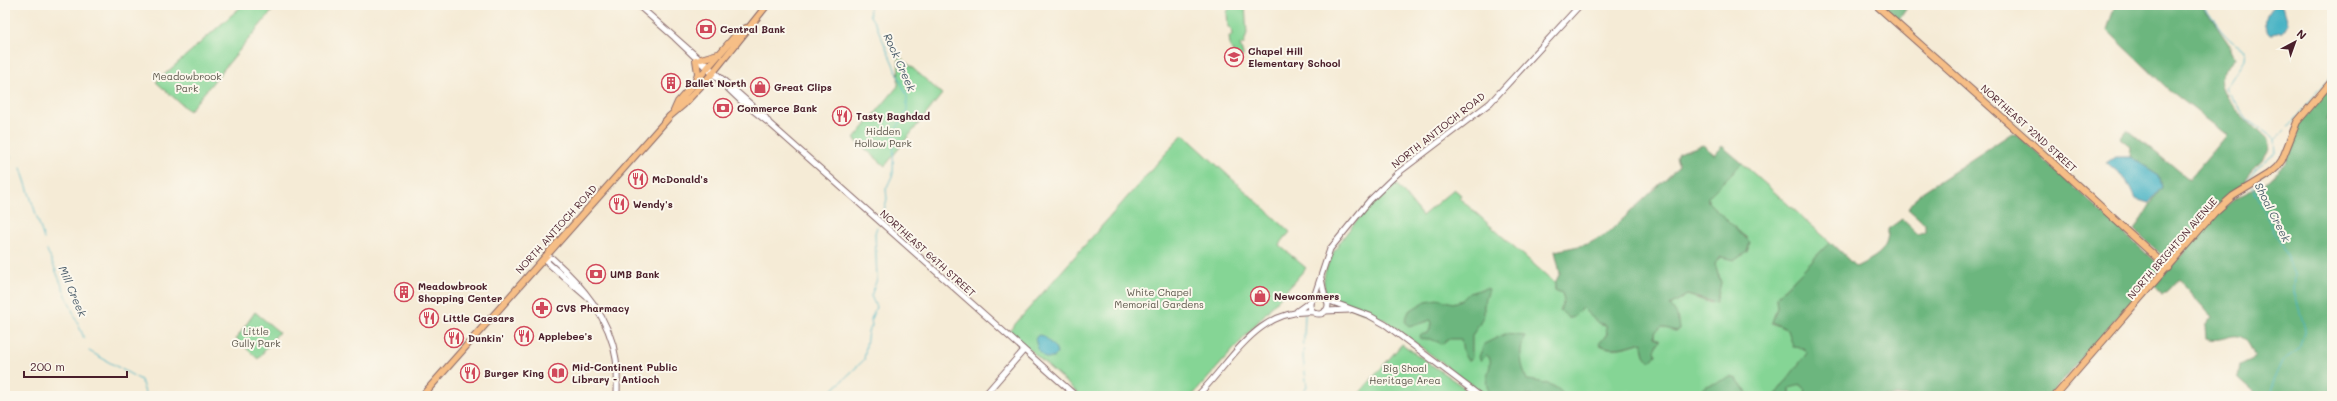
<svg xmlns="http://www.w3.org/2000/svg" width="2337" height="401" font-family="Mali,sans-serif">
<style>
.green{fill:#85d595;stroke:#687a60}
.forest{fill:#6cb67e;stroke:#5b6a54}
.water{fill:#48b4c5;stroke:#496a78}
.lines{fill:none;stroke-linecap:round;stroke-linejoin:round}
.stream{stroke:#48b4c5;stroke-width:1}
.minor-casing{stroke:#866667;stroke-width:7}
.major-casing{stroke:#866667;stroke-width:8}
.minor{stroke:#fff;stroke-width:5}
.major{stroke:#f6be86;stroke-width:6}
.labels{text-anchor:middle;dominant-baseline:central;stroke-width:4;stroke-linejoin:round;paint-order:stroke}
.poi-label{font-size:10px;font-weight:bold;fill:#4a1f2b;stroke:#fbf7ec;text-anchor:start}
.park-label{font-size:10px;fill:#5c564b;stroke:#fbf7ec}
.street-label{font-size:10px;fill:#4a1f2b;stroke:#fbf7ec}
.water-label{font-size:11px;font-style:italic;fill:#495b69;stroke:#fbf7ec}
</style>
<rect width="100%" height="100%" fill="#fbf7ec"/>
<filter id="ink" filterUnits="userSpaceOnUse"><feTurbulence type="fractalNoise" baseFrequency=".025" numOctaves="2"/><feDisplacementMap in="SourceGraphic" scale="8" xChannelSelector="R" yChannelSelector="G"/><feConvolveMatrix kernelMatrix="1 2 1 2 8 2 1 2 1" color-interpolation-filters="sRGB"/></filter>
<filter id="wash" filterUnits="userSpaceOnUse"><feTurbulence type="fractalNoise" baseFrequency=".012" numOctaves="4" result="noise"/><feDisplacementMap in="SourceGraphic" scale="16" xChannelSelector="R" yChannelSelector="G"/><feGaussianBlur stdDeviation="0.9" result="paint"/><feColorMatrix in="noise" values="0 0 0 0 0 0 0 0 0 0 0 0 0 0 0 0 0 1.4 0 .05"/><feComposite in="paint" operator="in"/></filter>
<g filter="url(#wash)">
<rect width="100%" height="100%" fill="#f5ebd6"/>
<path class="green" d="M 243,5 L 277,5 L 189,111 L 156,82 Z
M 1232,5 L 1234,7 L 1245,6 L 1247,33 L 1244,44 L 1240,45 L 1243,55 L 1241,59 L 1237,60 L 1230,46 L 1229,36 L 1232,36 L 1231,28 L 1228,27 L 1227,12 Z
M 899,56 L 942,94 L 885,166 L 854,139 L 898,86 Z
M 2332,101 L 2332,131 L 2326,123 Z
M 1183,134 L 1290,232 L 1279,245 L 1306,268 L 1192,396 L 1081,396 L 1009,331 Z
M 1742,163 L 1830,242 L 1776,298 L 1777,308 L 1772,323 L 1788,330 L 1799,348 L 1803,348 L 1808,353 L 1776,395 L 1778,396 L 1749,396 L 1740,383 L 1704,387 L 1702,396 L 1697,396 L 1693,393 L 1690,396 L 1486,396 L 1385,320 L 1333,301 C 1298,274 1373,201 1395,182 L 1422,216 L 1454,189 L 1461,195 L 1459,198 L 1555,283 L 1555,290 L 1562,293 L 1564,299 L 1560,310 L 1582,307 L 1598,323 L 1606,325 C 1610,333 1604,338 1599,344 C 1612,353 1629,346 1642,342 L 1645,355 L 1655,350 L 1660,340 L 1655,337 L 1655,332 L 1662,327 L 1676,331 L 1670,305 L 1687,295 L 1711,303 L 1721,283 L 1715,264 L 1721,257 L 1735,259 L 1747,238 L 1729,224 L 1708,202 L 1708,197 Z
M 255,312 L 279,332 L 258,359 L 236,339 Z
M 1402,344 L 1476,396 L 1357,396 Z
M 1795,385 L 1800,385 L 1806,389 L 1804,396 L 1790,396 L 1790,388 Z"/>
<path class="forest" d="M 1881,5 L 1909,5 L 1898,21 Z
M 2115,5 L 2202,5 L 2228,43 L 2235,58 C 2232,64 2224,67 2221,74 C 2214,95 2255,127 2268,141 C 2275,160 2245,165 2246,183 L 2215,206 L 2170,258 L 2166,259 L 2134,229 C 2145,216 2151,201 2162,187 L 2159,175 L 2130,157 L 2131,147 L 2120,138 L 2127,129 L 2189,180 L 2227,135 L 2167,88 L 2107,30 Z
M 2332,86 L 2332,101 L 2326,122 L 2332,131 L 2332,396 L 2259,396 L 2238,377 L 2240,365 L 2255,358 C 2241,318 2227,346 2206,338 L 2205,326 L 2212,317 L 2179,280 L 2169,291 L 2162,293 L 2154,286 L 2222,209 L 2236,198 L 2264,184 L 2285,164 L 2299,123 Z
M 2012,133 L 2016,134 L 2161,267 L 2049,396 L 1804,396 L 1806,389 L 1800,385 L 1790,388 L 1790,396 L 1775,395 L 1807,353 L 1803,348 L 1793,347 L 1788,330 L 1772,322 L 1777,308 L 1776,298 L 1830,242 L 1856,267 C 1875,257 1889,252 1888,229 L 1902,219 L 1918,234 L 1925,231 L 1925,224 L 1908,209 L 1919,194 Z
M 1703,145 L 1715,155 L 1722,146 L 1742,163 L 1708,197 L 1708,202 L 1750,242 L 1747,252 L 1735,260 L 1721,257 L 1715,264 L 1721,283 L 1716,303 L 1687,295 L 1670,305 L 1677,315 L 1679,329 L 1676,331 L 1662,327 L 1655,332 L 1655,337 L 1660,340 L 1655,350 L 1656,355 L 1650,362 L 1645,355 L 1642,342 C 1628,346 1612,352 1599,344 L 1607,334 L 1606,325 L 1598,323 L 1582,308 L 1572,318 L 1568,318 L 1560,310 L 1564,299 L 1562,293 L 1555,290 L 1555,283 L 1560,273 L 1555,251 L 1588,244 L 1608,233 L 1679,166 L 1676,157 L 1678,153 Z
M 1486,288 L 1489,289 L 1484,305 L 1484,315 L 1472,336 L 1472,357 L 1470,360 L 1467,360 L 1463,352 L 1461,339 L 1449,339 L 1443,344 L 1430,339 L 1421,339 L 1420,335 L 1428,333 L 1432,324 L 1431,320 L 1409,327 L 1405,321 L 1409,311 L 1426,301 L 1438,299 L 1453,303 L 1462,300 L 1469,293 Z
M 1505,334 L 1525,336 C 1518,351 1521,365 1527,380 C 1538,381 1559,384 1564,396 L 1493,396 C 1479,382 1492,373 1490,358 L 1486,355 L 1481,361 L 1479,357 L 1484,344 Z
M 1731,377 L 1737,379 L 1749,396 L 1702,396 L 1704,387 Z"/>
<path class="water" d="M 2275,5 L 2283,6 L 2288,23 L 2283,32 L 2271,34 C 2262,25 2265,12 2275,5 Z
M 2115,157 L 2130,157 L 2159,175 L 2162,187 L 2149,203 L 2135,199 L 2126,180 L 2106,163 Z
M 1038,335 L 1044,336 L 1055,348 L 1057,353 L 1054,358 L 1045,358 L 1039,352 L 1035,339 Z"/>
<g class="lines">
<path class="stream" d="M 869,5 L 870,16 L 877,27 L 907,96 L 907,110 L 894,133 L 893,174 L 886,189 L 887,199 L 882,218
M 2203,5 C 2215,21 2226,43 2246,49 L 2245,59 L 2225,89 L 2249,121 L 2275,140 L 2276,153 L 2256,168 L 2248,179 L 2250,183
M 2288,127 L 2332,75
M 2276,140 L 2285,131
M 5,147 L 11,157
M 21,168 L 44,239
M 2252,187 L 2295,273 L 2294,292 L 2305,329 L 2299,349 L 2282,361 L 2273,381 L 2272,396
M 47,250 L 84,338
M 1305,314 L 1303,358 L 1307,387 L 1302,392 L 1305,396
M 89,351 L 141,380 L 146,396
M 826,396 L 864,360 L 868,331 L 872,326 L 871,319 L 876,307 L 871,296 L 877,279 L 875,233 L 877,227"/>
</g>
</g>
<g filter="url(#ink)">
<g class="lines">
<g class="minor-casing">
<path id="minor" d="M 638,5 L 765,117 L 769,123
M 675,38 L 740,100 L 769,123 L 1076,396
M 546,256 L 552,258 C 582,285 610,318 616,359 C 618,372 617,384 617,396
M 546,256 L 548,263 L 587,297
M 1321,278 L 1325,298
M1310 305a9 9 0 1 1 18 0a9 9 0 1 1-18 0Z
M 1314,297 L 1330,249 L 1370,200 L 1398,173 L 1490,103 L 1580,5
M 1327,300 L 1370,316 L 1386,325 L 1480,396
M 1297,311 L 1311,301
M 1325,311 L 1350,310
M 984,396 L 1024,350
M 1197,396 C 1233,361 1256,308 1314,312"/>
</g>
<g class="major-casing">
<path id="major" d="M 1876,5 L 2039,150 L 2168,268
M 701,59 L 718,54
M 696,60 L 698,73 L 696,80
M 674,111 L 678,102 L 735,36 L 746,28
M 422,396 L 670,116 L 683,105 L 711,75 L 767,5
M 2055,396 L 2215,212 L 2233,196 L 2269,174 L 2277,167 L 2282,160 L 2297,122 L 2332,81"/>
</g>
<use href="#minor" class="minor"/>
<use href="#major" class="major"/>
</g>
</g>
<defs>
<g id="bank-ring" transform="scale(1)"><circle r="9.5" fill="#fbf7ec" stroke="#d1495b" stroke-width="1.5"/><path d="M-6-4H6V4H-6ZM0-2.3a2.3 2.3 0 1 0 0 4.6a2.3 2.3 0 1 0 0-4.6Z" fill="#d1495b"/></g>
<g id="school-ring" transform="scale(1)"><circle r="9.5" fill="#fbf7ec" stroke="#d1495b" stroke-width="1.5"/><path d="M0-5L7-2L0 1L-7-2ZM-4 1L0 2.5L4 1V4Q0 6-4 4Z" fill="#d1495b"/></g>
<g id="building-ring" transform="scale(1)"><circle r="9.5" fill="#fbf7ec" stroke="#d1495b" stroke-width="1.5"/><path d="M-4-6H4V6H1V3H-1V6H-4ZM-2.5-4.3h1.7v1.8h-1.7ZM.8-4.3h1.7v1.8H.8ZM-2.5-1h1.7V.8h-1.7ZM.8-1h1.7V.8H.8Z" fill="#d1495b"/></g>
<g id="shop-ring" transform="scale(1)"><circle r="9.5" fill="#fbf7ec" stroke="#d1495b" stroke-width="1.5"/><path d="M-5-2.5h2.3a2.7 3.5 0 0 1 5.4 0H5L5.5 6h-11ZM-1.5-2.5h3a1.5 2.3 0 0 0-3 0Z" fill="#d1495b"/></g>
<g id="restaurant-ring" transform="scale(1)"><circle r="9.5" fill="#fbf7ec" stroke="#d1495b" stroke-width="1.5"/><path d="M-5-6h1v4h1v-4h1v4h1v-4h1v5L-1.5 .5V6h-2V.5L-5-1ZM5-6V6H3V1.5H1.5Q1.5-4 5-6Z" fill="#d1495b"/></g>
<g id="pharmacy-ring" transform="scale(1)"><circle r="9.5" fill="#fbf7ec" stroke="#d1495b" stroke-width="1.5"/><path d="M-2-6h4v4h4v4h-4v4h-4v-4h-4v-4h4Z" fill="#d1495b"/></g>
<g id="library-ring" transform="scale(1)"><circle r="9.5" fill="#fbf7ec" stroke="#d1495b" stroke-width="1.5"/><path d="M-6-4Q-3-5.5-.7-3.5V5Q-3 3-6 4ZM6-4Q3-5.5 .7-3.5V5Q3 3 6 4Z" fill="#d1495b"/></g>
</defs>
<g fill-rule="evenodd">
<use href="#bank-ring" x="706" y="29"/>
<use href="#school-ring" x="1234" y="57"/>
<use href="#building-ring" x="671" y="83"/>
<use href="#shop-ring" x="760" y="87"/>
<use href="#bank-ring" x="723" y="108"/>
<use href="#restaurant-ring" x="842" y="116"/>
<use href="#restaurant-ring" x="638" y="179"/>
<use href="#restaurant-ring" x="619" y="204"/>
<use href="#bank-ring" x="596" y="274"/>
<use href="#building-ring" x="404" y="292"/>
<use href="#shop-ring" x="1260" y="296"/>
<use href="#pharmacy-ring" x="542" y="308"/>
<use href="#restaurant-ring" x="429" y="318"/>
<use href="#restaurant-ring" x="524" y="336"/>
<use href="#restaurant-ring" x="454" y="338"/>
<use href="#restaurant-ring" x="470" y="373"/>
<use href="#library-ring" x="558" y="373"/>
</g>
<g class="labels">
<g class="poi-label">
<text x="720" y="29">Central Bank</text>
<text x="1248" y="51">Chapel Hill<tspan x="1248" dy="12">Elementary School</tspan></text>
<text x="685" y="83">Ballet North</text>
<text x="774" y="87">Great Clips</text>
<text x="737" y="108">Commerce Bank</text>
<text x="856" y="116">Tasty Baghdad</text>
<text x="652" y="179">McDonald's</text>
<text x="633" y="204">Wendy's</text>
<text x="610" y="274">UMB Bank</text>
<text x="418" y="286">Meadowbrook<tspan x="418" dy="12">Shopping Center</tspan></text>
<text x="1274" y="296">Newcommers</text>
<text x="556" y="308">CVS Pharmacy</text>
<text x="443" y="318">Little Caesars</text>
<text x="538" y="336">Applebee's</text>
<text x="468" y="338">Dunkin'</text>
<text x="572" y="367">Mid-Continent Public<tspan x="572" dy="12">Library - Antioch</tspan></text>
<text x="484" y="373">Burger King</text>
</g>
<g class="park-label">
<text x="187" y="76">Meadowbrook<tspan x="187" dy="12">Park</tspan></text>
<text x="883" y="131">Hidden<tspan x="883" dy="12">Hollow Park</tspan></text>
<text x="1159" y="292">White Chapel<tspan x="1159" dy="12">Memorial Gardens</tspan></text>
<text x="256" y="331">Little<tspan x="256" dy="12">Gully Park</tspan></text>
<text x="1405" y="368">Big Shoal<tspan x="1405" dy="12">Heritage Area</tspan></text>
</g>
<g class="street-label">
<text transform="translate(2029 128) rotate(42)">NORTHEAST 72ND STREET</text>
<text transform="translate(1438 130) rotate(-38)">NORTH ANTIOCH ROAD</text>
<text transform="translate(556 229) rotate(-48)">NORTH ANTIOCH ROAD</text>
<text transform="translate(2172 248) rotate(-49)">NORTH BRIGHTON AVENUE</text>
<text transform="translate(928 253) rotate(42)">NORTHEAST 64TH STREET</text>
</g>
<g class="water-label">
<text transform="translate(900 62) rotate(66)">Rock Creek</text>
<text transform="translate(2273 212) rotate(63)">Shoal Creek</text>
<text transform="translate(73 291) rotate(67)">Mill Creek</text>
</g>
</g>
<rect width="2337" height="401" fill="none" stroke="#fbf7ec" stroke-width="20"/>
<g transform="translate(2295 42) rotate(41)" stroke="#fbf7ec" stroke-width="3" paint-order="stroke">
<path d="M0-3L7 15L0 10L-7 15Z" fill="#4a1f2b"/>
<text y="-6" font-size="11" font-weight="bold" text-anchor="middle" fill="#4a1f2b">N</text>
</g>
<path d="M24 371v6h103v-6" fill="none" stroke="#4a1f2b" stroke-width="2"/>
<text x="30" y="371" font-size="12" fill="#4a1f2b" stroke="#fbf7ec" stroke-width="3" paint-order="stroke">200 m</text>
</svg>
